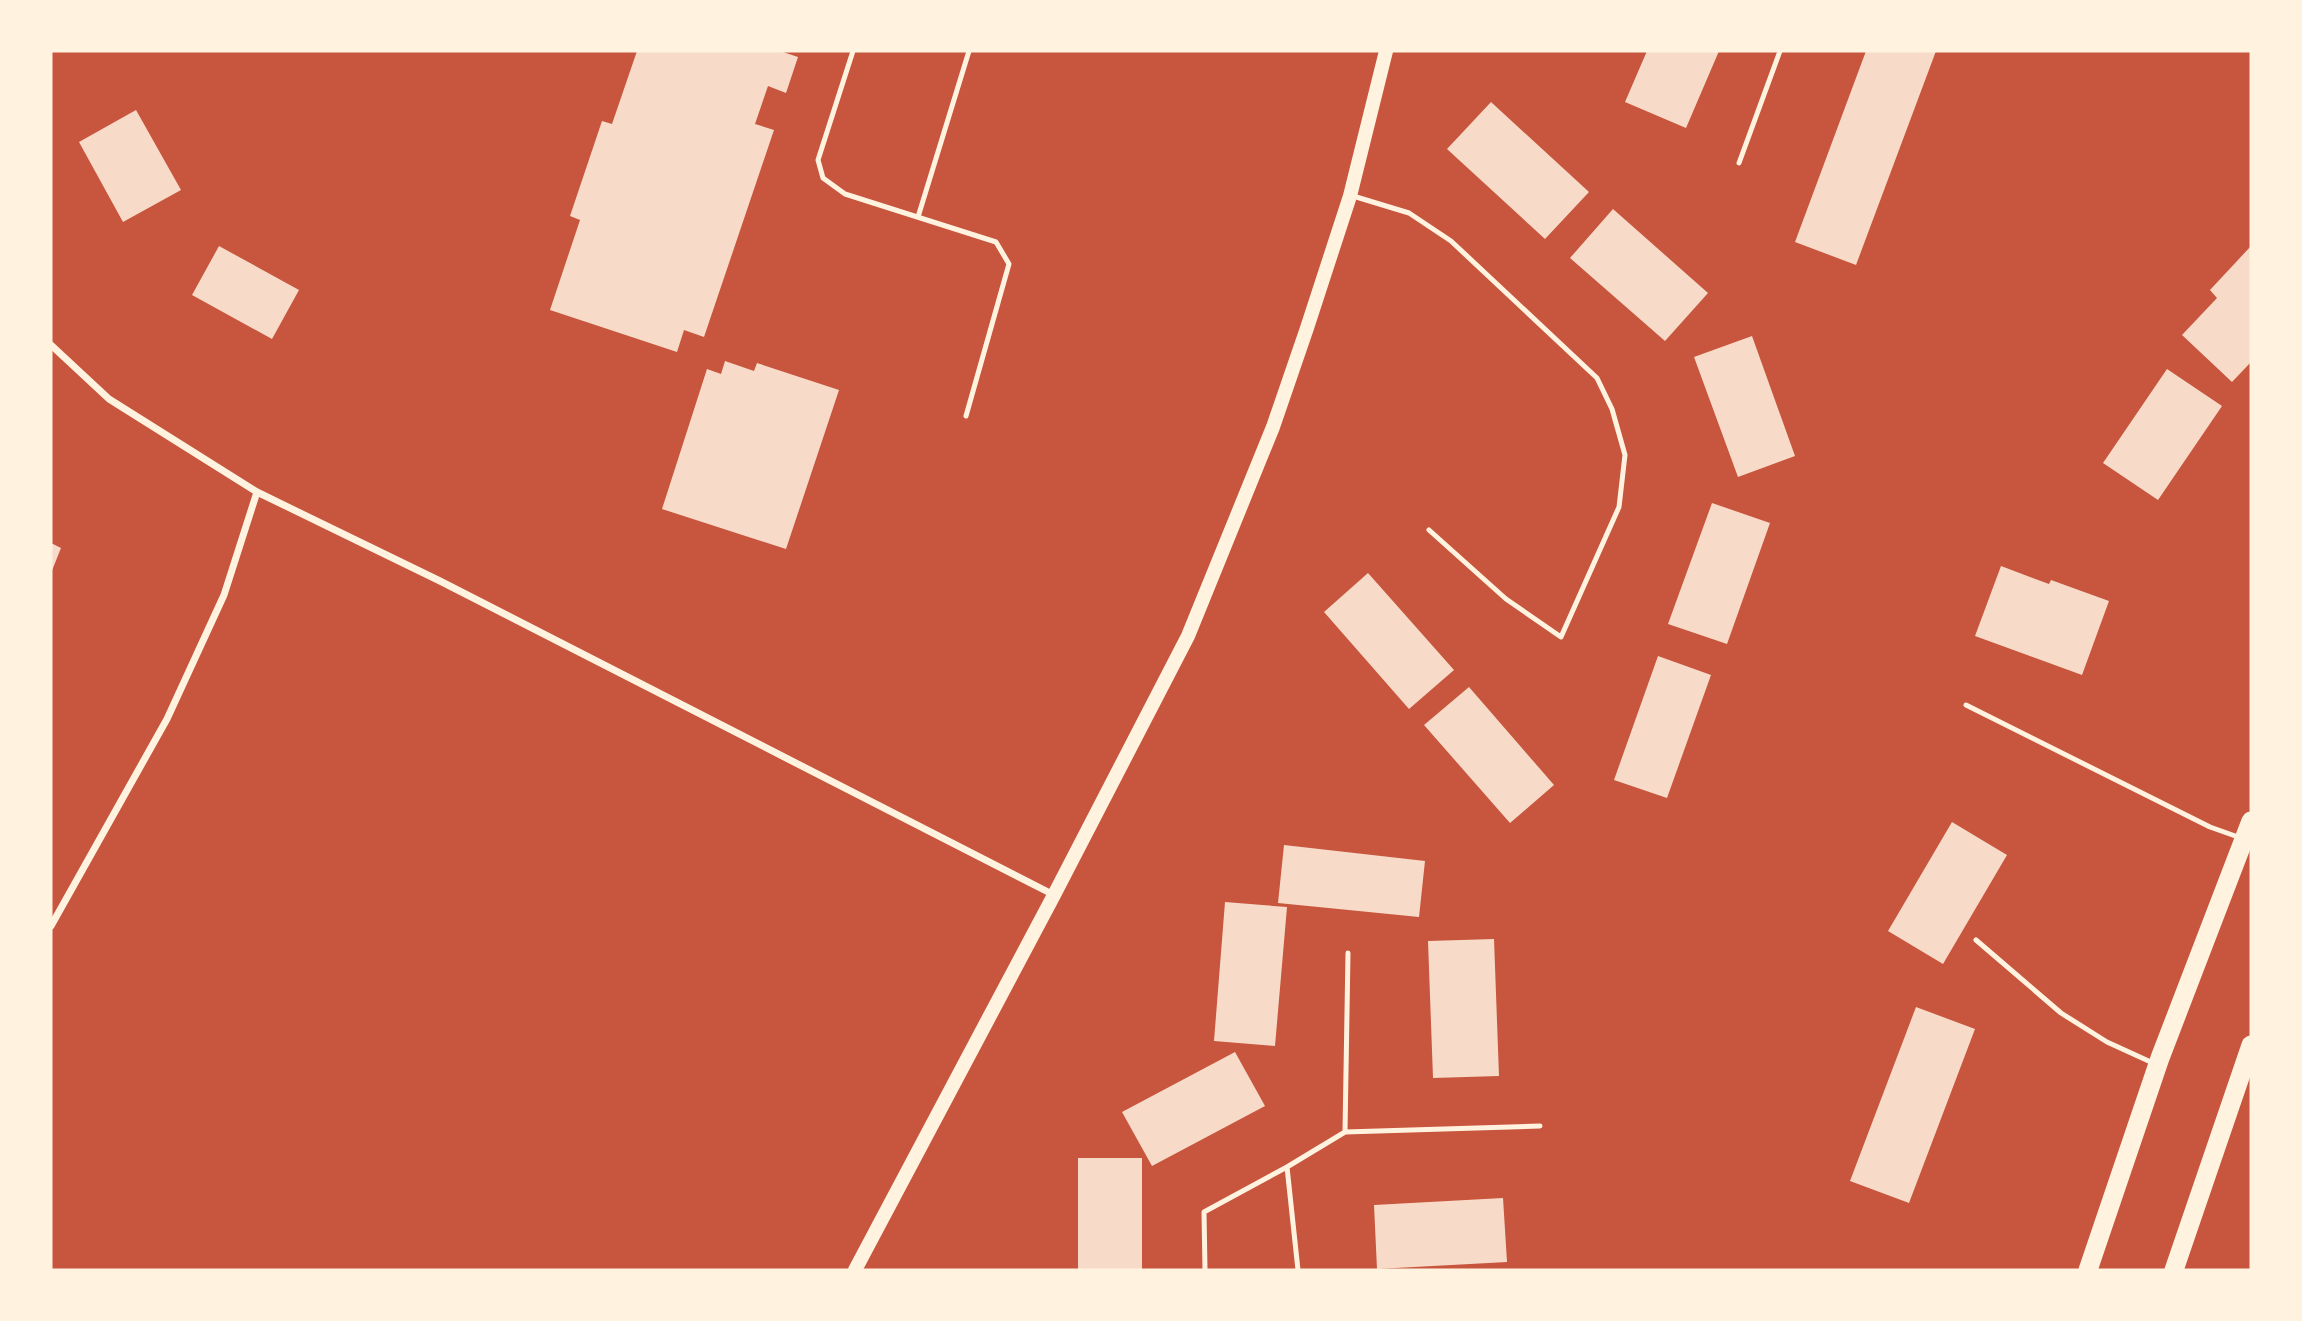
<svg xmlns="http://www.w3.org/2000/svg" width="2302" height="1321" font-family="Rubik,sans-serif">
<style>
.building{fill:#f7dbc8}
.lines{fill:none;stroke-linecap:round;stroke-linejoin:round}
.service{stroke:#fff3e0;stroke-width:5}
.minor{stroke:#fff3e0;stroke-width:7}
.secondary{stroke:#fff3e0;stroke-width:14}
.trunk{stroke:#fff3e0;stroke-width:19}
</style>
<rect width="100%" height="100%" fill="#c8553d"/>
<path class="building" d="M 637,51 L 780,51 L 798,57 L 786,93 L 768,86 L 755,124 L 774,130 L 704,337 L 684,330 L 677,352 L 550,310 L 580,220 L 570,216 L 602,121 L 612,124 Z
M 1647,51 L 1719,51 L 1686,128 L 1625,102 Z
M 1866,51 L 1936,51 L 1856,265 L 1795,242 Z
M 1491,102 L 1589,192 L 1545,239 L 1447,149 Z
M 136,110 L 181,190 L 123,222 L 79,142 Z
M 1613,209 L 1708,293 L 1665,341 L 1570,258 Z
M 219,246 L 299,290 L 272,339 L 192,295 Z
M 2251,246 L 2251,362 L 2232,382 L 2182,335 L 2217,298 L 2210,290 Z
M 1752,336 L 1795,456 L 1738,477 L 1694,357 Z
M 725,361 L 754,371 L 757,363 L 839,390 L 786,549 L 662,509 L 707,369 L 721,374 Z
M 2167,369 L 2222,406 L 2158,500 L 2103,463 Z
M 1712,503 L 1770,523 L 1727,644 L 1668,624 Z
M 51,543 L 61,548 L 51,573 Z
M 2001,566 L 2049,584 L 2051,580 L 2109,601 L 2082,675 L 1975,636 Z
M 1368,573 L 1454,670 L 1409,709 L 1324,612 Z
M 1658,656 L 1711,675 L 1667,798 L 1614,780 Z
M 1469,687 L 1554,785 L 1510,823 L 1424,725 Z
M 1952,822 L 2007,855 L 1943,964 L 1888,931 Z
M 1284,845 L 1425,861 L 1419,917 L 1278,903 Z
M 1225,902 L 1287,907 L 1275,1046 L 1214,1041 Z
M 1494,939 L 1499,1076 L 1433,1078 L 1428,941 Z
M 1916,1007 L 1975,1029 L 1909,1203 L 1850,1181 Z
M 1235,1052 L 1265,1106 L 1152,1166 L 1122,1112 Z
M 1078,1158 L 1142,1158 L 1142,1270 L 1078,1270 Z
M 1503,1198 L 1507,1262 L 1377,1269 L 1374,1205 Z"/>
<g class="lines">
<path class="service" d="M 853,51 L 818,160 L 823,178 L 845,194 L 996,242 L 1009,264 L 966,416
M 1739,163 L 1780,51
M 1353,196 L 1409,213 L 1451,241 L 1597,378 L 1612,409 L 1625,455 L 1619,507 L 1561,637 L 1506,599 L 1429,530
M 918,217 L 969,51
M 1966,705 L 2210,827 L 2241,838
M 1976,940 L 2061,1013 L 2107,1042 L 2153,1063
M 1345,1132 L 1348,953
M 1287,1167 L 1298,1270
M 1205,1270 L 1204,1212 L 1287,1167 L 1345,1132 L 1540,1126"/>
<path class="minor" d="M 51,345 L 109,399 L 257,492 L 440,581 L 1054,895
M 51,926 L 167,719 L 224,595 L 257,492"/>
<path class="secondary" d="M 855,1270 L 1054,895 L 1188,636 L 1273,427 L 1307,328 L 1350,196 L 1386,51"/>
<path class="trunk" d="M 2088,1270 L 2160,1058 L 2251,821
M 2174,1270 L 2251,1045"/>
</g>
<rect width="2302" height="1321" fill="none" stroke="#fff3e0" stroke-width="105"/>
</svg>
